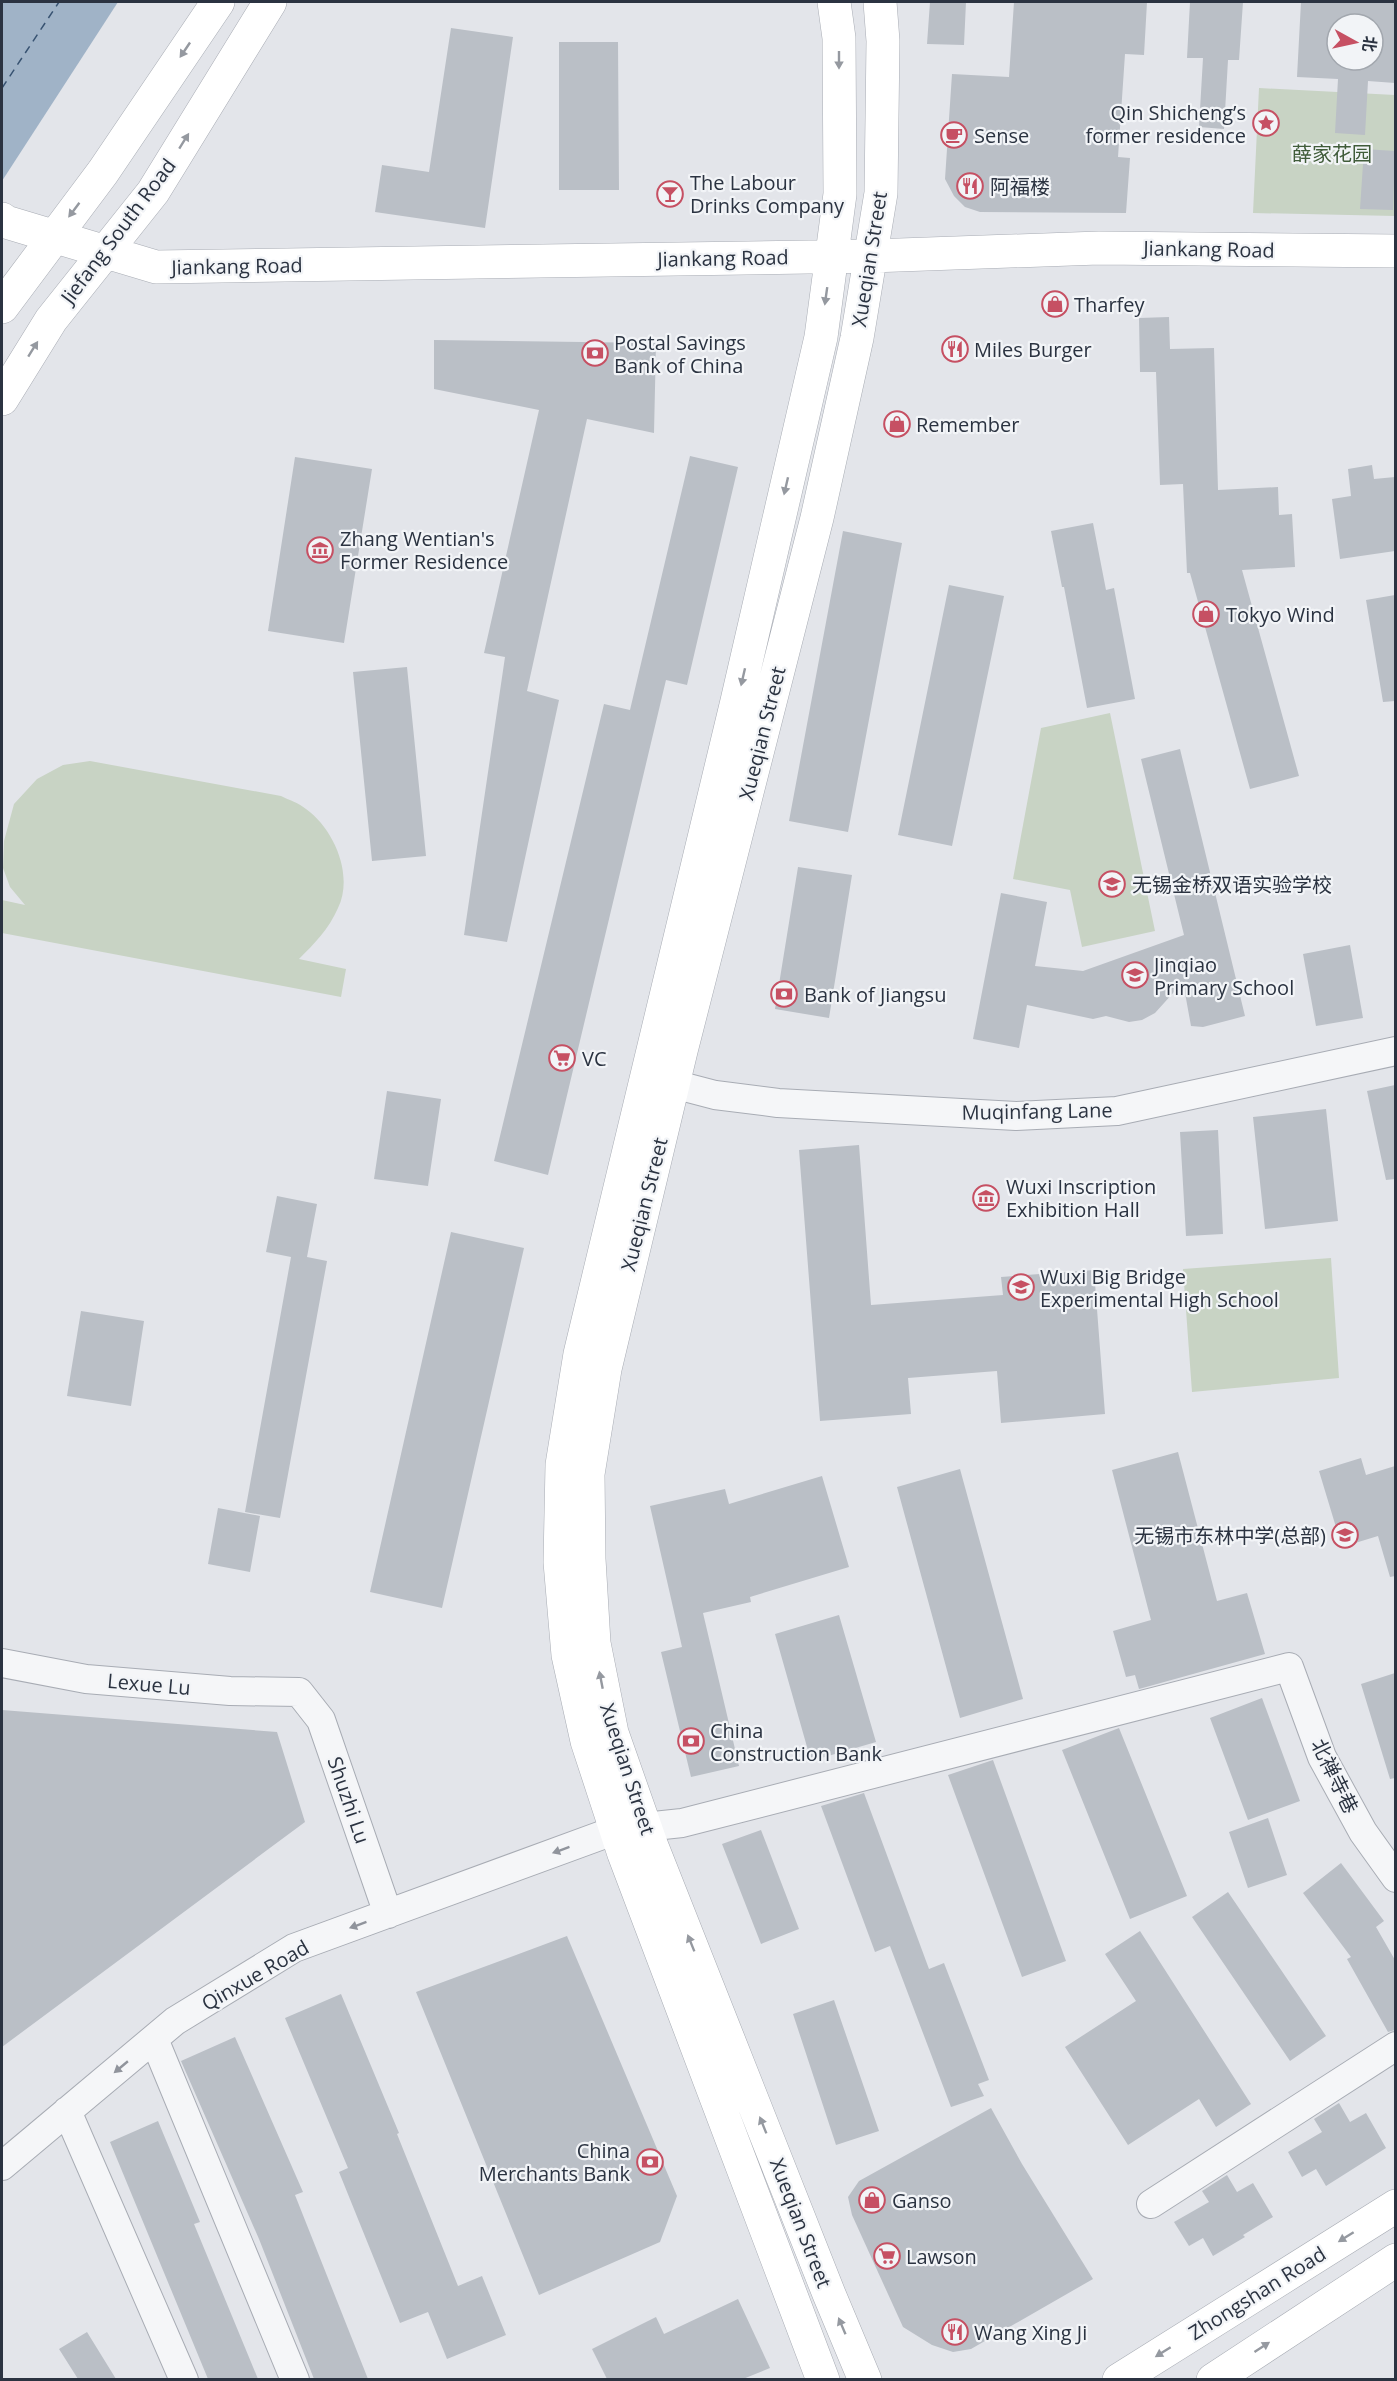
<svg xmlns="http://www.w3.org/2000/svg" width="1397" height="2381" font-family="'Open Sans','Noto Sans SC',sans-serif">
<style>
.green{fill:#c8d3c4}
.water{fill:#a0b3c7}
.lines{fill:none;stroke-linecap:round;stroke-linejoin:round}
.ferry{stroke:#385372;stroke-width:1.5;stroke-dasharray:8 6;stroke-linecap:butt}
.building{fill:#babfc6;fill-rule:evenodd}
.street-casing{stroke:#a8acb4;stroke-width:30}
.secondary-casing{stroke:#a8acb4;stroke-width:34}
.street{stroke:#f5f6f8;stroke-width:28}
.secondary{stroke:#fff;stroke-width:33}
.oneway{fill:#9599a0}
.oneway2{fill:#90949c}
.labels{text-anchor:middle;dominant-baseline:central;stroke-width:4.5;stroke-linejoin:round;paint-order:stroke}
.poi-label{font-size:20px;fill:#2b3341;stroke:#f2f4f7;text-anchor:start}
.park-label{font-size:20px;fill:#405c3a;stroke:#f2f4f7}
.street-label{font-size:20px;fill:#2b3341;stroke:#f2f4f7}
</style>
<rect width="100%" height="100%" fill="#e3e5ea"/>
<path class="green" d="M 1259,88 L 1395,95 L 1395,216 L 1253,213 Z
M 1110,713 L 1155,931 L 1082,947 L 1070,890 L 1013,879 L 1041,728 Z
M 90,761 L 281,796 C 289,800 299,803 306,809 C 334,829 354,875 338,908 C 329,929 314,944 299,959 L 346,969 L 341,997 L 2,933 L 2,900 L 25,905 L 10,887 L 3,868 L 4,841 L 14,804 L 37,779 L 63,765 Z
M 1331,1258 L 1339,1378 L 1192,1392 L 1183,1269 Z"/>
<path class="water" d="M 2,2 L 118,2 L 2,181 Z"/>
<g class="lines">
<path class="ferry" d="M 2,88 L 59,2"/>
</g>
<path class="building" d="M 930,2 L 966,2 L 964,45 L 927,44 Z
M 1014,2 L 1147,2 L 1144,55 L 1125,54 L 1118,157 L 1130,158 L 1126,213 L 980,212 L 965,207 L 954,196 L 945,179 L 952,74 L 1009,77 Z
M 1190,2 L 1243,2 L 1239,60 L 1228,60 L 1224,129 L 1199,127 L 1203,58 L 1187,58 Z
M 1301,2 L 1395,2 L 1395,83 L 1368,81 L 1365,135 L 1335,133 L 1338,79 L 1297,77 ZM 1337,24 L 1373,24 L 1373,60 L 1337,60 Z
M 451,28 L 513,37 L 485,228 L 375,212 L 382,165 L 429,172 Z
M 559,42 L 618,42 L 619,190 L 559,190 Z
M 1364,149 L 1395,151 L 1393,210 L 1360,209 Z
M 1169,317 L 1170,349 L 1214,348 L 1218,490 L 1278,487 L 1279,515 L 1292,514 L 1295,567 L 1242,570 L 1299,776 L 1250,789 L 1190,573 L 1187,573 L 1183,484 L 1160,485 L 1156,372 L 1140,372 L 1139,318 Z
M 434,340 L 656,343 L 654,433 L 587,419 L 527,691 L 559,700 L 507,942 L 464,935 L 505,657 L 484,653 L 539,410 L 434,389 Z
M 690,456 L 738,467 L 687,685 L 666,680 L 548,1175 L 494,1161 L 604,704 L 630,710 Z
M 295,457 L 372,469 L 344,643 L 268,631 Z
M 1372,465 L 1374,479 L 1395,477 L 1395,551 L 1340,559 L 1332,499 L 1351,496 L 1348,469 Z
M 1093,523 L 1106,590 L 1114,588 L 1135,699 L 1087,708 L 1064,587 L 1062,587 L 1051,531 Z
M 843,531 L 902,543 L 848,832 L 789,821 Z
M 949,585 L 1004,596 L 952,846 L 898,835 Z
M 1395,595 L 1395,701 L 1383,702 L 1366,600 Z
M 407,667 L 426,856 L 372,861 L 353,672 Z
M 1180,749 L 1245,1016 L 1203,1027 L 1191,1026 L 1183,982 L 1155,1013 L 1142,1020 L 1129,1022 L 1106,1016 L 1093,1019 L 1027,1005 L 1019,1048 L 973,1039 L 1001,893 L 1047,902 L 1035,966 L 1083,971 L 1184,935 L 1141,759 Z
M 798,867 L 852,875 L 829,1018 L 775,1009 Z
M 1350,945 L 1363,1018 L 1316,1026 L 1303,954 Z
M 1395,1085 L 1395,1179 L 1386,1180 L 1367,1091 Z
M 387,1091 L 441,1099 L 428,1186 L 374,1179 Z
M 1326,1109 L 1338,1221 L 1265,1229 L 1253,1117 Z
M 1218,1130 L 1223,1234 L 1186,1236 L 1180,1132 Z
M 859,1145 L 871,1305 L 1003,1295 L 1001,1277 L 1094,1270 L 1105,1414 L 1001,1423 L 997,1371 L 908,1378 L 911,1414 L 820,1421 L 799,1150 Z
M 277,1196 L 317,1204 L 307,1257 L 327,1261 L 280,1518 L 245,1512 L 291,1257 L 266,1252 Z
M 451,1232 L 524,1248 L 442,1608 L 370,1592 Z
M 81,1311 L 144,1321 L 131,1406 L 67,1396 Z
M 1178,1452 L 1217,1601 L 1247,1593 L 1265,1654 L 1139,1689 L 1135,1675 L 1126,1677 L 1113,1631 L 1151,1620 L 1112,1470 Z
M 1361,1458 L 1366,1475 L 1395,1466 L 1395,1576 L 1390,1577 L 1378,1536 L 1342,1547 L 1319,1471 Z
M 960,1469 L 1023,1699 L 960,1718 L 897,1487 Z
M 822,1476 L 849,1567 L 750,1597 L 751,1602 L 703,1613 L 739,1766 L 691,1777 L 661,1652 L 682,1647 L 650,1506 L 725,1489 L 729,1504 Z
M 218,1508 L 260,1516 L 250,1572 L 208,1564 Z
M 839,1615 L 876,1742 L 811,1761 L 775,1634 Z
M 1395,1673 L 1395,1778 L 1390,1779 L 1361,1684 Z
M 1262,1698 L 1300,1801 L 1248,1820 L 1210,1718 Z
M 2,1710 L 277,1732 L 305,1822 L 2,2047 Z
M 1119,1728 L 1187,1896 L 1130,1919 L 1062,1750 Z
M 993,1760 L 1066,1961 L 1022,1977 L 948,1775 Z
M 864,1793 L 929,1969 L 944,1963 L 989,2080 L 978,2084 L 984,2096 L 951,2107 L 890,1946 L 875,1952 L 821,1806 Z
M 1268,1818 L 1287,1875 L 1248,1888 L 1229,1832 Z
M 761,1830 L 799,1929 L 761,1944 L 722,1844 Z
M 1341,1863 L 1384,1921 L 1376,1927 L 1395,1960 L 1395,2030 L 1388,2032 L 1347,1959 L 1351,1957 L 1303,1893 Z
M 1228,1892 L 1326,2036 L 1290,2061 L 1192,1917 Z
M 1140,1931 L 1251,2104 L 1216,2127 L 1199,2099 L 1128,2145 L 1065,2047 L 1136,2001 L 1105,1954 Z
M 567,1936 L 677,2196 L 660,2242 L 539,2295 L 416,1992 Z
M 341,1994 L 399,2133 L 397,2134 L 458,2286 L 482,2276 L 506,2335 L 447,2359 L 428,2312 L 400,2323 L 339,2172 L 348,2168 L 285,2018 Z
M 834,2000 L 879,2131 L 836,2145 L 793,2014 Z
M 235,2037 L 303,2192 L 295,2195 L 368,2379 L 314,2379 L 259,2239 L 181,2061 Z
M 1339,2103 L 1350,2122 L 1366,2113 L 1386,2148 L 1326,2186 L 1316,2169 L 1302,2177 L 1288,2152 L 1322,2132 L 1314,2119 Z
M 991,2108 L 1022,2164 L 1093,2279 L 971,2349 L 953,2352 L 932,2345 L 903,2327 L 852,2215 L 848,2197 L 859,2181 Z
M 158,2121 L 200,2222 L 194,2224 L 258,2379 L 208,2379 L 110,2142 Z
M 1227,2175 L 1237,2192 L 1253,2183 L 1273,2217 L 1243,2235 L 1245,2237 L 1213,2256 L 1203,2238 L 1189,2246 L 1174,2222 L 1209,2202 L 1202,2191 Z
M 738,2299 L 770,2368 L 743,2379 L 607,2379 L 592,2349 L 656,2317 L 664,2334 Z
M 87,2332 L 116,2379 L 78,2379 L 59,2349 Z"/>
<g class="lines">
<g class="street-casing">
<path id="street" d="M 673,1084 L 715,1095 L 778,1103 L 1016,1116 L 1117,1111 L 1396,1051
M 2,1663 L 86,1679 L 230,1691 L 299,1692 L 321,1720 L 388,1914
M 154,2039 L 295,2380
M 67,2111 L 184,2380
M 2,2166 L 175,2021 L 294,1948 L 616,1830 L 682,1823 L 1289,1667 L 1322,1757 L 1363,1832 L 1396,1878
M 1151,2204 L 1396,2046"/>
</g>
<g class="secondary-casing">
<path id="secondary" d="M 2,219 L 6,222 L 156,267 L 871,256 L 1099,248 L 1396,251
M 2,307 L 103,172 L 218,2
M 2,399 L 51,320 L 153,192 L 270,2
M 823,2380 L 624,1854 L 587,1741 L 568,1655 L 560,1562 L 562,1465 L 580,1354 L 737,701 L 821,337 L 840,194 L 839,38 L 834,2
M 865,2380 L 829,2294 L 651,1844 L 612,1733 L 594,1643 L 589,1559 L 588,1474 L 605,1369 L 681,1051 L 817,518 L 857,338 L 881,193 L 883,41 L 880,2
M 1119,2380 L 1396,2206
M 1213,2380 L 1396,2260"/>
</g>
<use href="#street" class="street"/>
<use href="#secondary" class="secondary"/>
</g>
<defs><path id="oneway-solid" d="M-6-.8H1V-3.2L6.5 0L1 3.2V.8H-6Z" transform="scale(1.5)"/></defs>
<g class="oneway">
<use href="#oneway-solid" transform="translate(185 50) rotate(124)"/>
<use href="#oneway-solid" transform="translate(839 60) rotate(90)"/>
<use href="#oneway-solid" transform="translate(184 141) rotate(-58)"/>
<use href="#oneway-solid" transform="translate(74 210) rotate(127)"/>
<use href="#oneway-solid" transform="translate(826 296) rotate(98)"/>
<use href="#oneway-solid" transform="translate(33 349) rotate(-58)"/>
<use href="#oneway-solid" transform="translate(786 486) rotate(103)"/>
<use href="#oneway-solid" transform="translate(743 677) rotate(103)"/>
<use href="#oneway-solid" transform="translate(601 1680) rotate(-101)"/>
<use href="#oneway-solid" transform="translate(691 1943) rotate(-112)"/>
<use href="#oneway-solid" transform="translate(763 2125) rotate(-112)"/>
<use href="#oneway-solid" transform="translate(1346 2237) rotate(148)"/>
<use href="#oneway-solid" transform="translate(842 2326) rotate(-113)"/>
<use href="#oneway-solid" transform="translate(1262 2347) rotate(-33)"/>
<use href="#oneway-solid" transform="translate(1163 2352) rotate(148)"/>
</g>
<g class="oneway2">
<use href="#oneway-solid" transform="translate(561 1850) rotate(160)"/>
<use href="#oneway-solid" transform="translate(358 1925) rotate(160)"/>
<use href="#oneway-solid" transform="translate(121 2067) rotate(140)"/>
</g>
<defs>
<g id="sight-ring" transform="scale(1.35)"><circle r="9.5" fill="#f2f4f7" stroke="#c65063" stroke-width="1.5"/><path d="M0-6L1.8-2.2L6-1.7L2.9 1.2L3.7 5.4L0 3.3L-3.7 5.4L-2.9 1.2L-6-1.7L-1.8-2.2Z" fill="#c65063"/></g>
<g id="cafe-ring" transform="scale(1.35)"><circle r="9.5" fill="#f2f4f7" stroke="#c65063" stroke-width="1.5"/><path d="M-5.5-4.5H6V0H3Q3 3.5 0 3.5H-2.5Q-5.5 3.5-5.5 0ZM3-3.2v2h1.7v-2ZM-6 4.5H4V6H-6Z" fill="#c65063"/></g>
<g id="restaurant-ring" transform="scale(1.35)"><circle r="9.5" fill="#f2f4f7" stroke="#c65063" stroke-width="1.5"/><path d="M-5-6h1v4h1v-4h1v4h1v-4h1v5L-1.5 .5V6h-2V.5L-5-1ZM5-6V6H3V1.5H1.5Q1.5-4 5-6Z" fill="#c65063"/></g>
<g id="bar-ring" transform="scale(1.35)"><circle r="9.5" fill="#f2f4f7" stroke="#c65063" stroke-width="1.5"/><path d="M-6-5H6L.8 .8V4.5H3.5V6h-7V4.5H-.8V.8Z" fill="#c65063"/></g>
<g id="shop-ring" transform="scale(1.35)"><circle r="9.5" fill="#f2f4f7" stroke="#c65063" stroke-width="1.5"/><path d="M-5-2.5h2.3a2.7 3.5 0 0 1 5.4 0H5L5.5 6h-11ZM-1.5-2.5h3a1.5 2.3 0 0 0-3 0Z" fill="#c65063"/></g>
<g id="bank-ring" transform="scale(1.35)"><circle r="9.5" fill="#f2f4f7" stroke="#c65063" stroke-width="1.5"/><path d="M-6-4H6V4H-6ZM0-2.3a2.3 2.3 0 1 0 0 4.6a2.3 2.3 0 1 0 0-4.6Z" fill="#c65063"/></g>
<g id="museum-ring" transform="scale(1.35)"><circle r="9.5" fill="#f2f4f7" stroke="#c65063" stroke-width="1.5"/><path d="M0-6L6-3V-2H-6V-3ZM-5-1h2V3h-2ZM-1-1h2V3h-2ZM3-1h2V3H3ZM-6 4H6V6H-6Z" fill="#c65063"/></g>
<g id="school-ring" transform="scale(1.35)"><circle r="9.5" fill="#f2f4f7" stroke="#c65063" stroke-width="1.5"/><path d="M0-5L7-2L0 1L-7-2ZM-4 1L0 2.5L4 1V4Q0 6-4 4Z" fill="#c65063"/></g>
<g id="supermarket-ring" transform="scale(1.35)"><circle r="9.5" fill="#f2f4f7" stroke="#c65063" stroke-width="1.5"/><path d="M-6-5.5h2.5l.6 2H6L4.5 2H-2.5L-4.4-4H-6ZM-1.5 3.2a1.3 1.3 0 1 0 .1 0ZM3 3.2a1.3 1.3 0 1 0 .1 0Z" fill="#c65063"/></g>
</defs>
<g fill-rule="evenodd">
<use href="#sight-ring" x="1266" y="123"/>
<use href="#cafe-ring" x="954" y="135"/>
<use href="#restaurant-ring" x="970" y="186"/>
<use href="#bar-ring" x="670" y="194"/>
<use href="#shop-ring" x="1055" y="304"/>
<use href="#restaurant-ring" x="955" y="349"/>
<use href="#bank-ring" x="595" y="353"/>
<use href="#shop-ring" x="897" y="424"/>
<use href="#museum-ring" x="320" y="550"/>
<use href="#shop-ring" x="1206" y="614"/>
<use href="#school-ring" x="1112" y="884"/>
<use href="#school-ring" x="1135" y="975"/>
<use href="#bank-ring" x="784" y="994"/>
<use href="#supermarket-ring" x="562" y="1058"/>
<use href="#museum-ring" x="986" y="1198"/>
<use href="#school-ring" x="1021" y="1287"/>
<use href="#school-ring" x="1345" y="1535"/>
<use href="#bank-ring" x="691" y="1741"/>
<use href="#bank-ring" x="650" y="2162"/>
<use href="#shop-ring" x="872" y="2200"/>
<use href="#supermarket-ring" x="887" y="2256"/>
<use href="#restaurant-ring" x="955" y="2332"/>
</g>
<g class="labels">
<g class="poi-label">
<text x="1246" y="112" text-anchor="end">Qin Shicheng’s<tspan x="1246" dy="23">former residence</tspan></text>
<text x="974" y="135">Sense</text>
<text x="690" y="182">The Labour<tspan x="690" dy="23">Drinks Company</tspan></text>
<text x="990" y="186">阿福楼</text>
<text x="1074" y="304">Tharfey</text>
<text x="614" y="342">Postal Savings<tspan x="614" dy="23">Bank of China</tspan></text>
<text x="974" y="349">Miles Burger</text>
<text x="916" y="424">Remember</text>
<text x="340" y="538">Zhang Wentian's<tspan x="340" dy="23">Former Residence</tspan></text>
<text x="1226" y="614">Tokyo Wind</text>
<text x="1132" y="884">无锡金桥双语实验学校</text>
<text x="1154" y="964">Jinqiao<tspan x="1154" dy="23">Primary School</tspan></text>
<text x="804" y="994">Bank of Jiangsu</text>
<text x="582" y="1058">VC</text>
<text x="1006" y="1186">Wuxi Inscription<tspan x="1006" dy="23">Exhibition Hall</tspan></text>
<text x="1040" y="1276">Wuxi Big Bridge<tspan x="1040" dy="23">Experimental High School</tspan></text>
<text x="1326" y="1535" text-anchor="end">无锡市东林中学(总部)</text>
<text x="710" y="1730">China<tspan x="710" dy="23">Construction Bank</tspan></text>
<text x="630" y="2150" text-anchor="end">China<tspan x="630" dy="23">Merchants Bank</tspan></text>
<text x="892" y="2200">Ganso</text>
<text x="906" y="2256">Lawson</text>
<text x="974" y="2332">Wang Xing Ji</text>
</g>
<g class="park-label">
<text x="1332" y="153">薛家花园</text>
</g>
<g class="street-label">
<text transform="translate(118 231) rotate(-53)">Jiefang South Road</text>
<text transform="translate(1209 249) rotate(1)">Jiankang Road</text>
<text transform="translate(723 258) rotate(-1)">Jiankang Road</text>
<text transform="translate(869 259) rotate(-81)">Xueqian Street</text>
<text transform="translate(237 266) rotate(-1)">Jiankang Road</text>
<text transform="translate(762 733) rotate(-76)">Xueqian Street</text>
<text transform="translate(1037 1111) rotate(-1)">Muqinfang Lane</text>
<text transform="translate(644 1204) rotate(-76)">Xueqian Street</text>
<text transform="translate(149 1684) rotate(5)">Lexue Lu</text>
<text transform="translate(628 1769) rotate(72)">Xueqian Street</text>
<text transform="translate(1335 1776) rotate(64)">北禅寺巷</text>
<text transform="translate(349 1800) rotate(71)">Shuzhi Lu</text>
<text transform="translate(255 1975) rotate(-30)">Qinxue Road</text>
<text transform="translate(801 2223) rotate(69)">Xueqian Street</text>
<text transform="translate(1257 2293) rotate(-32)">Zhongshan Road</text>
</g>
</g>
<rect width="1397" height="2381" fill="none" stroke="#2b3341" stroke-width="6"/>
<g transform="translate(1355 42) rotate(98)"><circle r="28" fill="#f2f4f7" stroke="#a2a7ae" stroke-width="1.5"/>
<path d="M0-4.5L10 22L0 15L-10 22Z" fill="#c65063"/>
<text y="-9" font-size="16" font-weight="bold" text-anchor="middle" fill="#2b3341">北</text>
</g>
</svg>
